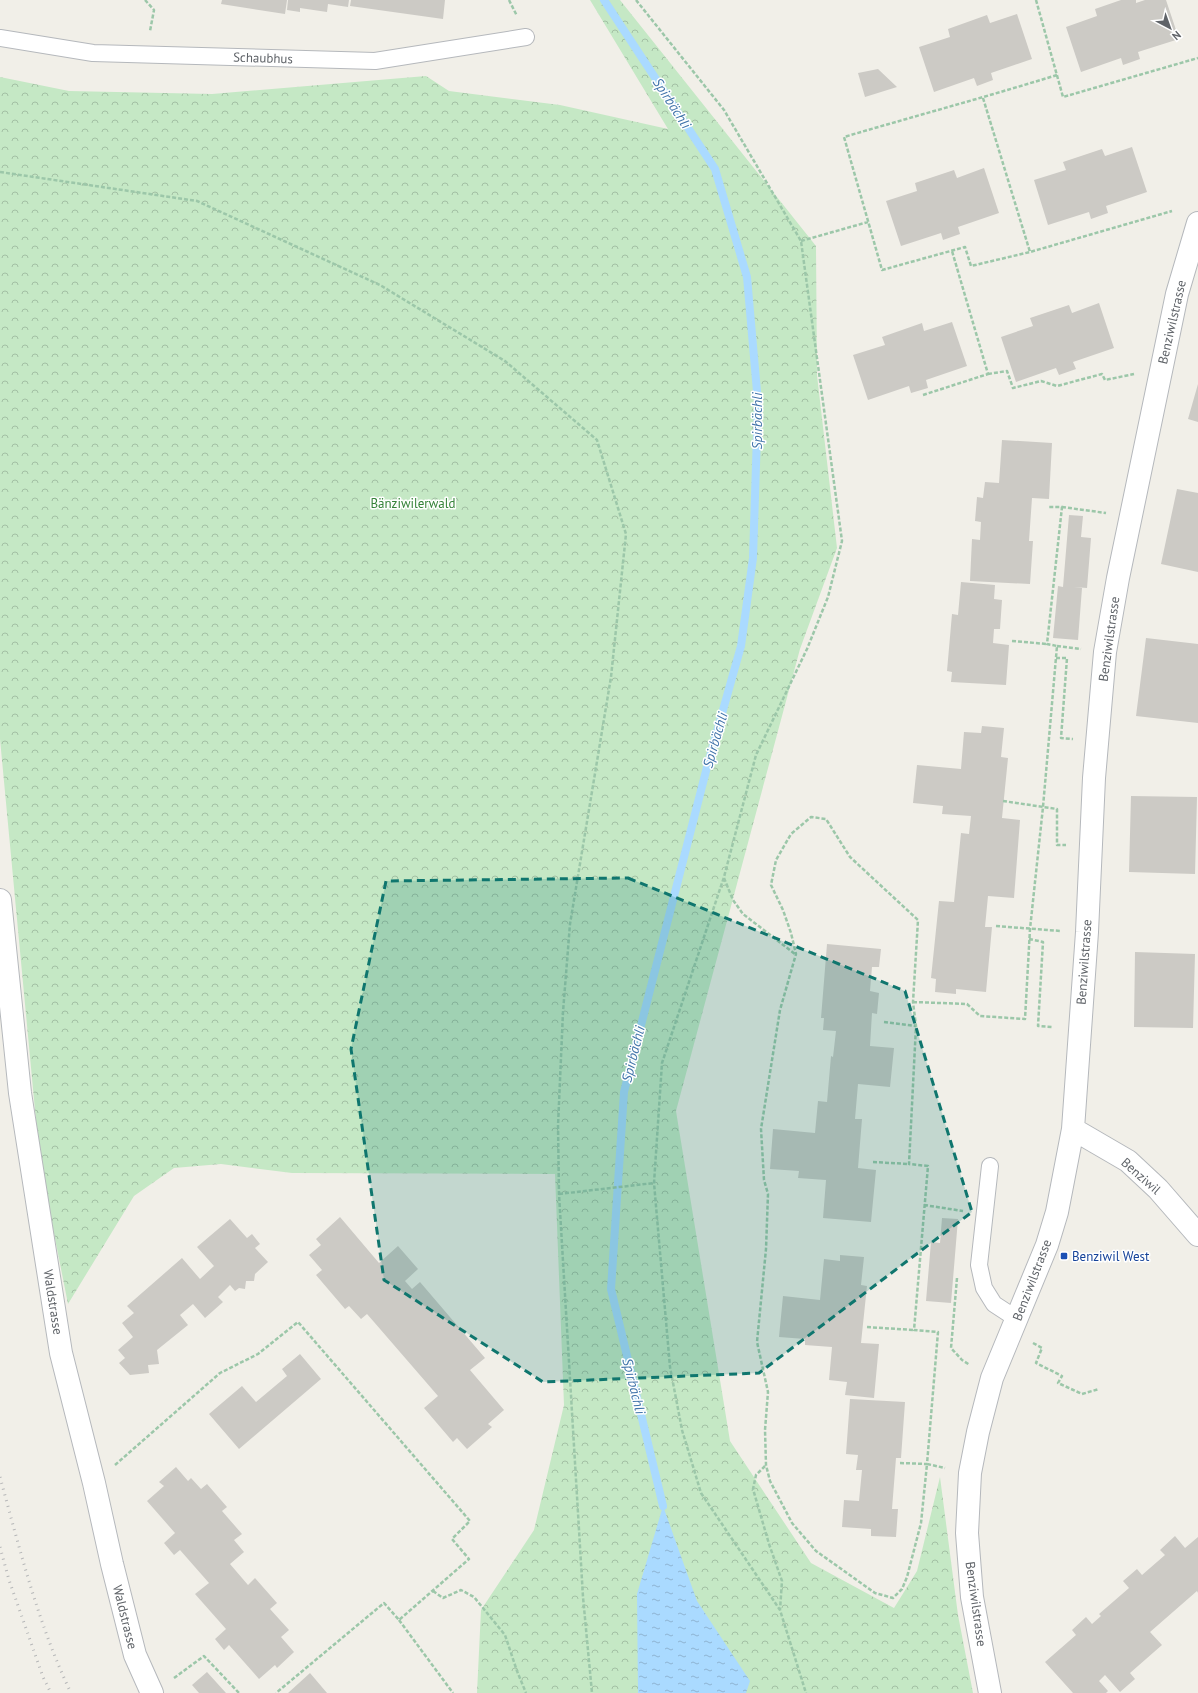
<svg xmlns="http://www.w3.org/2000/svg" width="1198" height="1693" font-family="'PT Sans',sans-serif">
<style>
.forest{fill:url(#forest-crowns)}
.water{fill:url(#water-ripples)}
.lines{fill:none;stroke-linecap:round;stroke-linejoin:round}
.stream{stroke:#aadaff;stroke-width:8}
.building{fill:#cccac5}
.lane-casing{stroke:#b5b8bc;stroke-width:18}
.street-casing{stroke:#b5b8bc;stroke-width:24}
.path{stroke:#9cc7a9;stroke-width:2.5;stroke-dasharray:4 2;stroke-linecap:butt}
.lane{stroke:#fff;stroke-width:16}
.street{stroke:#fff;stroke-width:22}
.rail{stroke:#b6b7b8;stroke-width:3;stroke-dasharray:1 5;stroke-linecap:butt}
.marked{fill:#0f766e;fill-opacity:0.2;stroke:#0f766e;stroke-width:3;stroke-dasharray:8 5;stroke-linejoin:round}
.transit-dot{fill:#1a4fb4;stroke:#fff;stroke-width:1.5}
.labels{text-anchor:middle;dominant-baseline:central;stroke-width:3;stroke-linejoin:round;paint-order:stroke}
.street-label{font-size:13px;fill:#5f6368;stroke:#fff}
.park-label{font-size:13px;fill:#348238;stroke:#fff}
.transit-label{font-size:13px;fill:#164399;stroke:#fff;text-anchor:start}
.water-label{font-size:14px;font-style:italic;fill:#4174aa;stroke:#fff}
</style>
<defs>
<pattern id="forest-crowns" width="20" height="18" patternUnits="userSpaceOnUse"><rect width="20" height="18" fill="#c5e8c5"/><path d="M2 6a3 3 0 1 1 6 0M12 15a3 3 0 1 1 6 0" fill="none" stroke="#a3c0a4"/></pattern>
<pattern id="water-ripples" width="26" height="14" patternUnits="userSpaceOnUse"><rect width="26" height="14" fill="#aadaff"/><path d="M2 4q2-2 4 0t4 0M15 11q2-2 4 0t4 0" fill="none" stroke="#8eb4d2"/></pattern>
</defs>
<rect width="100%" height="100%" fill="#f1efe8"/>
<path class="forest" d="M 590,0 L 620,0 L 816,246 L 817,375 L 837,548 L 800,649 L 676,1111 L 730,1441 L 811,1563 L 894,1608 L 917,1571 L 940,1477 L 958,1615 L 973,1693 L 477,1693 L 481,1610 L 534,1530 L 564,1405 L 555,1174 L 292,1173 L 221,1164 L 174,1168 L 134,1196 L 68,1304 L 40,1163 L 0,739 L 0,77 L 69,91 L 212,94 L 426,76 L 449,91 L 560,105 L 668,129 Z"/>
<path class="water" d="M 663,1506 L 697,1601 L 750,1681 L 746,1693 L 638,1693 L 637,1594 Z"/>
<g class="lines">
<path class="stream" d="M 604,0 L 715,169 L 747,277 L 758,403 L 753,558 L 741,646 L 707,767 L 624,1092 L 611,1289 L 663,1506"/>
</g>
<path class="building" d="M 222,0 L 287,0 L 285,14 L 221,4 Z
M 288,0 L 349,0 L 348,7 L 328,4 L 327,12 L 300,8 L 300,12 L 287,10 Z
M 351,0 L 445,0 L 443,19 L 350,6 Z
M 1121,0 L 1136,0 L 1136,3 L 1145,0 L 1166,0 L 1179,39 L 1138,52 L 1140,59 L 1123,65 L 1121,58 L 1081,72 L 1066,27 L 1097,16 L 1095,9 Z
M 1017,14 L 1032,59 L 991,73 L 993,80 L 977,86 L 974,78 L 934,92 L 919,47 L 950,37 L 948,29 L 987,15 L 990,23 Z
M 878,69 L 897,87 L 865,97 L 858,73 Z
M 1132,147 L 1147,192 L 1106,206 L 1108,213 L 1091,219 L 1089,212 L 1048,225 L 1034,180 L 1066,170 L 1063,162 L 1102,149 L 1105,156 Z
M 984,168 L 999,213 L 958,227 L 960,234 L 943,240 L 941,233 L 901,246 L 886,201 L 917,191 L 915,183 L 954,170 L 957,178 Z
M 1099,303 L 1114,348 L 1073,362 L 1076,369 L 1059,375 L 1056,368 L 1016,382 L 1001,337 L 1033,326 L 1030,318 L 1069,305 L 1072,313 Z
M 952,322 L 967,366 L 926,380 L 928,388 L 911,393 L 909,386 L 868,400 L 853,355 L 885,345 L 882,337 L 922,323 L 924,331 Z
M 1198,384 L 1198,422 L 1188,419 Z
M 1002,440 L 1052,443 L 1049,499 L 1032,498 L 1029,541 L 1033,541 L 1030,584 L 970,581 L 972,539 L 980,540 L 981,522 L 975,521 L 977,497 L 983,498 L 985,482 L 999,483 Z
M 1177,489 L 1198,493 L 1198,572 L 1161,564 Z
M 1069,515 L 1083,516 L 1081,537 L 1091,538 L 1087,588 L 1074,587 L 1082,588 L 1078,640 L 1053,638 L 1058,586 L 1063,587 Z
M 961,582 L 995,585 L 994,599 L 1002,600 L 1000,629 L 994,629 L 993,643 L 1009,645 L 1006,685 L 951,682 L 952,672 L 947,671 L 952,614 L 958,615 Z
M 1146,638 L 1198,644 L 1198,723 L 1136,716 Z
M 982,726 L 1004,728 L 1001,757 L 1008,758 L 1002,818 L 1020,820 L 1014,898 L 988,896 L 985,927 L 992,927 L 986,992 L 956,989 L 956,994 L 935,992 L 936,979 L 931,978 L 939,901 L 954,902 L 961,833 L 969,834 L 971,816 L 942,814 L 943,806 L 913,803 L 917,765 L 961,769 L 964,732 L 981,733 Z
M 1131,796 L 1197,797 L 1195,874 L 1129,872 Z
M 827,944 L 881,949 L 879,967 L 872,967 L 870,991 L 879,993 L 877,1014 L 872,1013 L 870,1046 L 894,1048 L 890,1087 L 858,1084 L 855,1119 L 862,1119 L 858,1168 L 876,1170 L 871,1222 L 823,1218 L 826,1180 L 798,1178 L 799,1171 L 770,1169 L 773,1129 L 815,1133 L 818,1101 L 827,1102 L 831,1056 L 833,1057 L 836,1031 L 823,1030 L 824,1018 L 821,1018 Z
M 1135,952 L 1195,954 L 1193,1028 L 1134,1027 Z
M 340,1217 L 379,1263 L 398,1246 L 418,1269 L 405,1281 L 412,1289 L 420,1282 L 485,1358 L 470,1370 L 504,1410 L 488,1424 L 492,1427 L 467,1449 L 457,1438 L 453,1442 L 424,1408 L 438,1396 L 374,1322 L 367,1314 L 361,1319 L 349,1306 L 345,1309 L 316,1275 L 322,1270 L 309,1255 L 321,1245 L 316,1239 Z
M 942,1218 L 958,1219 L 951,1303 L 926,1301 L 931,1242 L 940,1243 Z
M 230,1219 L 247,1238 L 252,1234 L 260,1244 L 255,1248 L 268,1262 L 255,1274 L 254,1281 L 246,1281 L 245,1289 L 239,1288 L 235,1291 L 230,1285 L 218,1297 L 223,1302 L 205,1318 L 193,1304 L 180,1315 L 188,1325 L 157,1350 L 159,1364 L 148,1365 L 149,1373 L 130,1375 L 119,1363 L 125,1358 L 118,1350 L 133,1337 L 122,1323 L 134,1313 L 127,1306 L 182,1258 L 200,1279 L 214,1266 L 197,1247 Z
M 840,1255 L 864,1257 L 861,1285 L 867,1286 L 861,1343 L 879,1344 L 874,1398 L 845,1395 L 847,1382 L 829,1380 L 832,1347 L 805,1345 L 805,1339 L 779,1337 L 783,1296 L 820,1300 L 824,1259 L 840,1261 Z
M 300,1354 L 321,1379 L 239,1449 L 209,1414 L 242,1386 L 256,1402 L 287,1376 L 282,1369 Z
M 850,1399 L 905,1402 L 901,1458 L 896,1458 L 892,1509 L 898,1509 L 896,1537 L 871,1536 L 871,1529 L 842,1527 L 844,1500 L 859,1501 L 862,1470 L 856,1470 L 858,1455 L 846,1454 Z
M 176,1467 L 188,1481 L 191,1478 L 201,1489 L 207,1484 L 227,1507 L 222,1511 L 242,1534 L 234,1540 L 244,1552 L 230,1564 L 248,1585 L 255,1578 L 277,1603 L 270,1609 L 289,1630 L 281,1637 L 294,1652 L 277,1668 L 275,1665 L 259,1679 L 229,1645 L 224,1650 L 215,1639 L 226,1629 L 195,1594 L 209,1583 L 180,1550 L 174,1555 L 164,1543 L 175,1533 L 147,1501 L 164,1486 L 159,1482 Z
M 1175,1536 L 1185,1548 L 1198,1537 L 1198,1593 L 1197,1591 L 1150,1632 L 1162,1645 L 1130,1673 L 1135,1679 L 1120,1692 L 1105,1675 L 1099,1681 L 1108,1691 L 1106,1693 L 1073,1693 L 1045,1662 L 1076,1635 L 1072,1630 L 1086,1617 L 1092,1624 L 1101,1616 L 1099,1614 L 1129,1588 L 1123,1581 L 1137,1569 L 1142,1575 L 1165,1555 L 1160,1550 Z
M 207,1672 L 226,1693 L 199,1693 L 192,1685 Z
M 310,1673 L 327,1693 L 288,1693 Z"/>
<g class="lines">
<g class="lane-casing">
<path id="lane" d="M 0,38 L 93,53 L 375,61 L 526,37
M 990,1166 L 979,1265 L 984,1288 L 994,1304 L 1017,1319"/>
</g>
<g class="street-casing">
<path id="street" d="M 0,900 L 20,1093 L 61,1353 L 94,1483 L 112,1564 L 135,1655 L 152,1693
M 1073,1129 L 1128,1161 L 1158,1189 L 1198,1235
M 990,1693 L 972,1597 L 967,1533 L 970,1473 L 978,1432 L 992,1378 L 1047,1245 L 1057,1212 L 1073,1129 L 1087,932 L 1094,778 L 1105,652 L 1118,578 L 1177,294 L 1198,223"/>
</g>
<path class="path" d="M 145,0 L 154,10 L 150,31
M 509,0 L 517,16
M 636,0 L 724,110 L 801,241 L 842,541 L 828,597 L 807,649 L 756,755 L 724,877 L 662,1063 L 654,1183 L 670,1367 L 682,1430 L 701,1493 L 780,1610 L 806,1693
M 1036,0 L 1063,97 L 1198,58
M 1057,75 C 986,97 915,116 844,137 L 882,270 L 965,247 L 971,266 L 1030,252 L 1172,211
M 983,98 L 1030,252
M 0,172 L 197,201 L 380,285 L 505,361 L 597,440 L 626,534 L 611,677 L 570,924 L 563,1012 L 558,1126 L 559,1194 L 583,1597 L 592,1693
M 801,241 L 868,222
M 988,374 L 1007,371 L 1013,388 L 1041,381 L 1057,386 L 1102,374 L 1105,380 L 1134,374
M 923,395 L 988,374 L 952,251
M 1062,507 L 1106,513
M 1012,641 L 1047,644
M 1057,646 L 1081,649
M 1056,658 L 1067,658 L 1061,738 L 1073,739
M 1003,801 L 1057,809 L 1057,845 L 1066,845
M 724,878 L 733,900 L 743,914 L 795,954
M 996,926 L 1061,931
M 1029,939 L 1043,942 L 1038,1026 L 1052,1027
M 913,1002 L 967,1004 L 980,1016 L 1025,1019 L 1030,929 L 1043,807 L 1057,646 L 1047,644 L 1062,507 L 1048,507
M 884,1022 L 916,1026
M 873,1162 L 909,1164
M 559,1194 L 654,1183
M 924,1205 L 963,1211
M 957,1278 L 951,1348 L 962,1360 L 970,1365
M 867,1327 L 914,1330
M 1033,1343 L 1042,1348 L 1036,1363 L 1062,1376 L 1058,1383 L 1082,1394 L 1099,1389
M 900,1463 L 927,1464 L 938,1332 L 914,1330 L 928,1166 L 909,1164 L 916,1026 L 913,1002 L 918,920 L 850,857 L 826,819 L 811,817 L 791,834 L 776,860 L 771,885 L 783,910 L 791,933 L 796,954 L 780,1010 L 761,1129 L 764,1180 L 768,1194 L 766,1249 L 757,1342 L 768,1392 L 765,1430 L 766,1465 L 770,1481 L 792,1523 L 816,1551 L 875,1593 L 893,1598 L 902,1589 L 907,1577 L 921,1523 L 927,1464 L 945,1468
M 115,1465 L 220,1373 L 258,1354 L 298,1322 L 470,1521 L 452,1539 L 469,1559 L 399,1620 L 384,1603 L 276,1693
M 765,1466 L 756,1475 L 753,1489 L 769,1544 L 782,1581 L 780,1610
M 433,1591 L 443,1598 L 461,1590 L 474,1597 L 505,1635 L 517,1671 L 526,1693
M 399,1620 L 453,1693
M 174,1678 L 204,1656 L 239,1693"/>
<use href="#lane" class="lane"/>
<use href="#street" class="street"/>
<path class="rail" d="M 0,1477 C 20,1550 38,1624 71,1693
M 0,1547 L 9,1580 L 43,1677 L 51,1693"/>
</g>
<path class="marked" d="M 628,878 L 905,991 L 972,1212 L 759,1373 L 543,1382 L 384,1280 L 351,1049 L 386,881 Z"/>
<rect class="transit-dot" x="1060" y="1252" width="8" height="8" rx="2"/>
<g class="labels">
<g class="street-label">
<text transform="translate(263 58) rotate(2)">Schaubhus</text>
<text transform="translate(1172 322) rotate(-77)">Benziwilstrasse</text>
<text transform="translate(1109 639) rotate(-82)">Benziwilstrasse</text>
<text transform="translate(1084 962) rotate(-86)">Benziwilstrasse</text>
<text transform="translate(1141 1176) rotate(41)">Benziwil</text>
<text transform="translate(1032 1280) rotate(-69)">Benziwilstrasse</text>
<text transform="translate(53 1302) rotate(81)">Waldstrasse</text>
<text transform="translate(976 1604) rotate(82)">Benziwilstrasse</text>
<text transform="translate(125 1617) rotate(76)">Waldstrasse</text>
</g>
<g class="park-label">
<text x="413" y="503">Bänziwilerwald</text>
</g>
<g class="transit-label">
<text x="1072" y="1256">Benziwil West</text>
</g>
<g class="water-label">
<text transform="translate(672 103) rotate(57)">Spirbächli</text>
<text transform="translate(757 421) rotate(-90)">Spirbächli</text>
<text transform="translate(715 740) rotate(-74)">Spirbächli</text>
<text transform="translate(633 1054) rotate(-76)">Spirbächli</text>
<text transform="translate(634 1386) rotate(76)">Spirbächli</text>
</g>
</g>
<g transform="translate(1170 28) rotate(139)" stroke="#ffffff" stroke-width="3" paint-order="stroke">
<path d="M0-3L7 15L0 10L-7 15Z" fill="#5f6368"/>
<text y="-6" font-size="11" font-weight="bold" text-anchor="middle" fill="#5f6368">N</text>
</g>
</svg>
